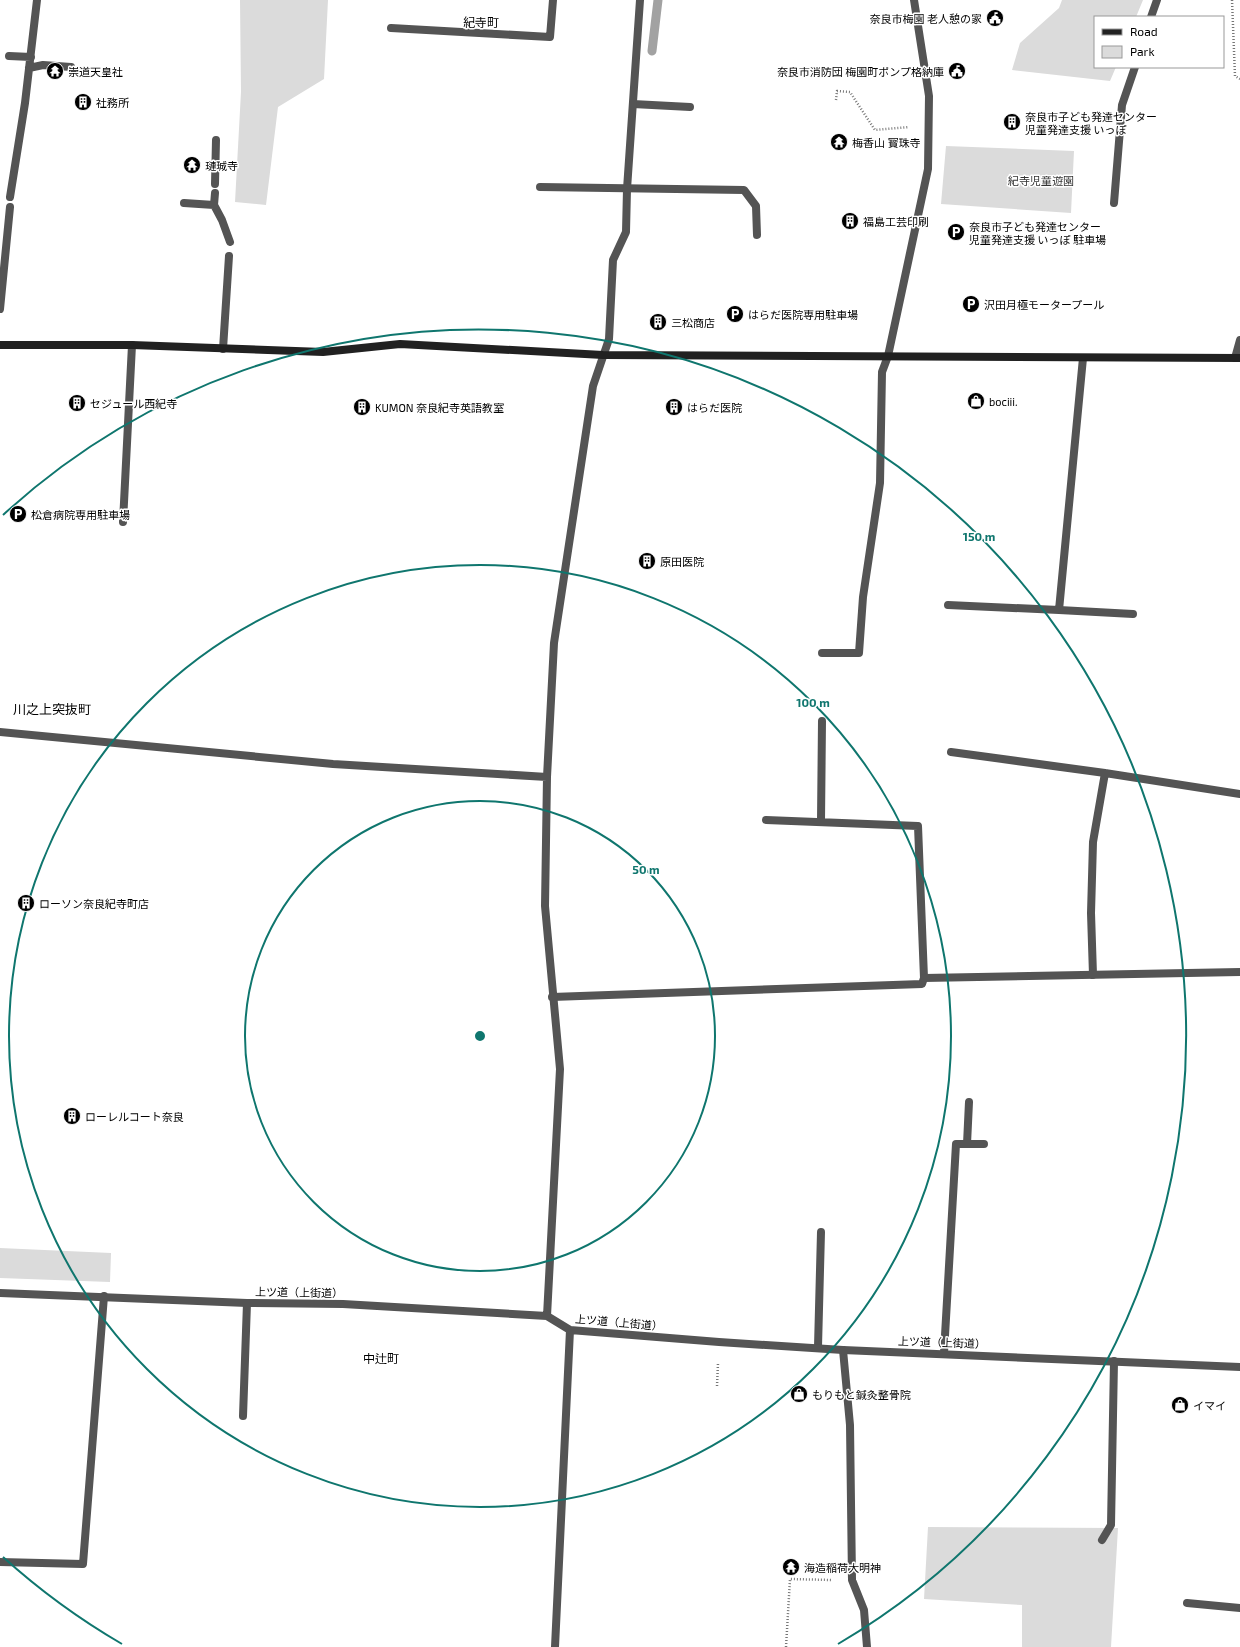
<svg xmlns="http://www.w3.org/2000/svg" width="1240" height="1647" font-family="'Exo 2','Noto Sans JP',sans-serif">
<style>
.green{fill:#dbdbdb}
.lines{fill:none;stroke-linecap:round;stroke-linejoin:round}
.stream{stroke:#a2a2a2;stroke-width:9}
.path{stroke:#767676;stroke-width:2.5;stroke-dasharray:1 2;stroke-linecap:butt}
.lane{stroke:#545454;stroke-width:8}
.street{stroke:#545454;stroke-width:8}
.secondary{stroke:#212121;stroke-width:8}
.ring{fill:none;stroke:#0f766e;stroke-width:2}
.labels{text-anchor:middle;dominant-baseline:central;stroke-width:3;stroke-linejoin:round;paint-order:stroke}
.poi-label{font-size:11px;fill:#000;stroke:#fff;text-anchor:start}
.park-label{font-size:11px;fill:#323232;stroke:#fff}
.street-label{font-size:11px;fill:#000;stroke:#fff}
.neighbourhood-label{font-size:12px;fill:#000;stroke:#fff}
.quarter-label{font-size:13px;fill:#000;stroke:#fff}
.centre{fill:#0f766e;stroke:#fff;stroke-width:2}
.ring-label{font-size:12px;text-anchor:middle;font-weight:bold;fill:#0f766e;stroke:#fff;stroke-width:3;stroke-linejoin:round;paint-order:stroke}
</style>
<rect width="100%" height="100%" fill="#fff"/>
<path class="green" d="M 240,0 L 328,0 L 324,79 L 278,107 L 266,205 L 235,202 L 241,92 Z
M 1062,0 L 1143,0 L 1136,17 L 1095,17 L 1095,67 L 1116,67 L 1110,81 L 1012,70 L 1020,43 L 1059,8 Z
M 946,146 L 1074,151 L 1071,213 L 941,204 Z
M 0,1248 L 111,1253 L 110,1282 L 0,1278 Z
M 928,1527 L 1118,1528 L 1111,1647 L 1022,1647 L 1022,1605 L 924,1599 Z"/>
<g class="lines">
<path class="stream" d="M 652,51 L 658,0"/>
<path class="path" d="M 1232,0 L 1235,76 L 1240,79
M 836,100 L 837,91 L 850,92 L 875,130 L 909,127
M 717,1386 L 718,1363
M 786,1647 L 790,1579 L 832,1580"/>
<path class="lane" d="M 1151,17 L 1157,0
M 9,56 L 31,57
M 29,68 L 43,65 L 71,67
M 633,104 L 690,107
M 215,184 L 216,140
M 540,187 L 744,190 L 756,206 L 757,235
M 10,197 L 25,103 L 37,0
M 184,203 L 214,205 L 222,220 L 230,242
M 1114,203 L 1122,105 L 1135,67
M 214,205 L 215,193
M 0,309 L 10,207
M 223,349 L 229,256
M 123,522 L 132,345
M 948,605 L 1059,610 L 1083,358
M 1059,610 L 1133,614
M 822,653 L 859,653 L 863,597 L 880,483 L 882,372 L 888,356
M 951,752 L 1105,773 L 1240,794
M 821,821 L 822,721
M 1093,975 L 1091,913 L 1093,842 L 1105,773
M 552,997 L 922,984 L 924,978 L 918,826 L 766,820
M 967,1144 L 969,1102
M 818,1347 L 821,1232
M 843,1350 L 850,1425 L 852,1580 L 864,1610 L 867,1647
M 944,1353 L 956,1144 L 984,1144
M 243,1416 L 247,1303
M 1102,1540 L 1111,1525 L 1114,1361
M 0,1562 L 83,1564 L 104,1296
M 1187,1603 L 1240,1608"/>
<path class="street" d="M 391,28 L 550,37 L 553,0
M 888,356 L 928,169 L 929,96 L 914,0
M 1235,358 L 1240,340
M 0,732 L 333,764 L 547,777
M 924,978 L 1240,972
M 0,1293 L 247,1303 L 343,1304 L 547,1316 L 570,1330 L 719,1342 L 843,1350 L 1240,1367
M 547,1316 L 560,1069 L 545,906 L 547,777 L 554,643 L 593,386 L 609,339 L 613,260 L 626,232 L 627,189 L 640,0
M 555,1647 L 570,1330"/>
<path class="secondary" d="M 0,345 L 132,345 L 323,352 L 400,344 L 603,355 L 1240,358"/>
</g>
<g class="ring">
<circle cx="480" cy="1036" r="235"/>
<circle cx="480" cy="1036" r="471"/>
<path d="M122 1644A706 706 0 0 1 3 1557M3 515A706 706 0 1 1 838 1644"/>
</g>
<defs>
<g id="civic-disc" transform="scale(0.9)"><circle r="9.5" fill="#000" stroke="#fff"/><path d="M-.6-6.5H3V-4.5H.6V-3L4-1V1h2V6H-6V1h2V-1L-.6-3ZM-1.2 2.5V6h2.4V2.5Z" fill="#fff"/></g>
<g id="temple-disc" transform="scale(0.9)"><circle r="9.5" fill="#000" stroke="#fff"/><path d="M0-6L5-2H3V0L6.5 2.5H4V6H1.5V3h-3V6H-4V2.5H-6.5L-3 0V-2H-5Z" fill="#fff"/></g>
<g id="building-disc" transform="scale(0.9)"><circle r="9.5" fill="#000" stroke="#fff"/><path d="M-4-6H4V6H1V3H-1V6H-4ZM-2.5-4.3h1.7v1.8h-1.7ZM.8-4.3h1.7v1.8H.8ZM-2.5-1h1.7V.8h-1.7ZM.8-1h1.7V.8H.8Z" fill="#fff"/></g>
<g id="parking-disc" transform="scale(0.9)"><circle r="9.5" fill="#000" stroke="#fff"/><path d="M-3.5-5.5H1a3.5 3.5 0 0 1 0 7H-1V5.5H-3.5ZM-1-3.4V-.6H.8a1.4 1.4 0 0 0 0-2.8Z" fill="#fff"/></g>
<g id="shop-disc" transform="scale(0.9)"><circle r="9.5" fill="#000" stroke="#fff"/><path d="M-5-2.5h2.3a2.7 3.5 0 0 1 5.4 0H5L5.5 6h-11ZM-1.5-2.5h3a1.5 2.3 0 0 0-3 0Z" fill="#fff"/></g>
</defs>
<g fill-rule="evenodd">
<use href="#civic-disc" x="995" y="18"/>
<use href="#temple-disc" x="55" y="71"/>
<use href="#civic-disc" x="957" y="71"/>
<use href="#building-disc" x="83" y="102"/>
<use href="#building-disc" x="1012" y="122"/>
<use href="#temple-disc" x="839" y="142"/>
<use href="#temple-disc" x="192" y="165"/>
<use href="#building-disc" x="850" y="221"/>
<use href="#parking-disc" x="956" y="232"/>
<use href="#parking-disc" x="971" y="304"/>
<use href="#parking-disc" x="735" y="314"/>
<use href="#building-disc" x="658" y="322"/>
<use href="#shop-disc" x="976" y="401"/>
<use href="#building-disc" x="77" y="403"/>
<use href="#building-disc" x="362" y="407"/>
<use href="#building-disc" x="674" y="407"/>
<use href="#parking-disc" x="18" y="514"/>
<use href="#building-disc" x="647" y="561"/>
<use href="#building-disc" x="26" y="903"/>
<use href="#building-disc" x="72" y="1116"/>
<use href="#shop-disc" x="799" y="1394"/>
<use href="#shop-disc" x="1180" y="1405"/>
<use href="#temple-disc" x="791" y="1567"/>
</g>
<g class="labels">
<g class="poi-label">
<text x="982" y="18" text-anchor="end">奈良市梅園 老人憩の家</text>
<text x="68" y="71">崇道天皇社</text>
<text x="944" y="71" text-anchor="end">奈良市消防団 梅園町ポンプ格納庫</text>
<text x="96" y="102">社務所</text>
<text x="1025" y="116">奈良市子ども発達センター<tspan x="1025" dy="13">児童発達支援 いっぽ</tspan></text>
<text x="852" y="142">梅香山 寳珠寺</text>
<text x="205" y="165">璉珹寺</text>
<text x="863" y="221">福島工芸印刷</text>
<text x="969" y="226">奈良市子ども発達センター<tspan x="969" dy="13">児童発達支援 いっぽ 駐車場</tspan></text>
<text x="984" y="304">沢田月極モータープール</text>
<text x="748" y="314">はらだ医院専用駐車場</text>
<text x="671" y="322">三松商店</text>
<text x="989" y="401">bociii.</text>
<text x="90" y="403">セジュール西紀寺</text>
<text x="375" y="407">KUMON 奈良紀寺英語教室</text>
<text x="687" y="407">はらだ医院</text>
<text x="31" y="514">松倉病院専用駐車場</text>
<text x="660" y="561">原田医院</text>
<text x="39" y="903">ローソン奈良紀寺町店</text>
<text x="85" y="1116">ローレルコート奈良</text>
<text x="812" y="1394">もりもと鍼灸整骨院</text>
<text x="1193" y="1405">イマイ</text>
<text x="804" y="1567">海造稲荷大明神</text>
</g>
<g class="park-label">
<text x="1041" y="180">紀寺児童遊園</text>
</g>
<g class="street-label">
<text transform="translate(299 1292) rotate(1)">上ツ道（上街道）</text>
<text transform="translate(619 1322) rotate(5)">上ツ道（上街道）</text>
<text transform="translate(942 1342) rotate(2)">上ツ道（上街道）</text>
</g>
<g class="neighbourhood-label">
<text x="481" y="22">紀寺町</text>
<text x="381" y="1358">中辻町</text>
</g>
<g class="quarter-label">
<text x="52" y="709">川之上突抜町</text>
</g>
</g>
<circle cx="480" cy="1036" r="6" class="centre"/>
<g class="ring-label">
<text x="979" y="541">150 m</text>
<text x="813" y="707">100 m</text>
<text x="646" y="874">50 m</text>
</g>
<rect x="1094" y="16" width="130" height="52" fill="#ffffff" stroke="#999999"/>
<rect x="1102" y="29" width="20" height="6" fill="#212121" stroke="#999999"/>
<text x="1130" y="36" font-size="12" fill="#000000">Road</text>
<rect x="1102" y="46" width="20" height="12" fill="#dbdbdb" stroke="#999999"/>
<text x="1130" y="56" font-size="12" fill="#000000">Park</text>
</svg>
